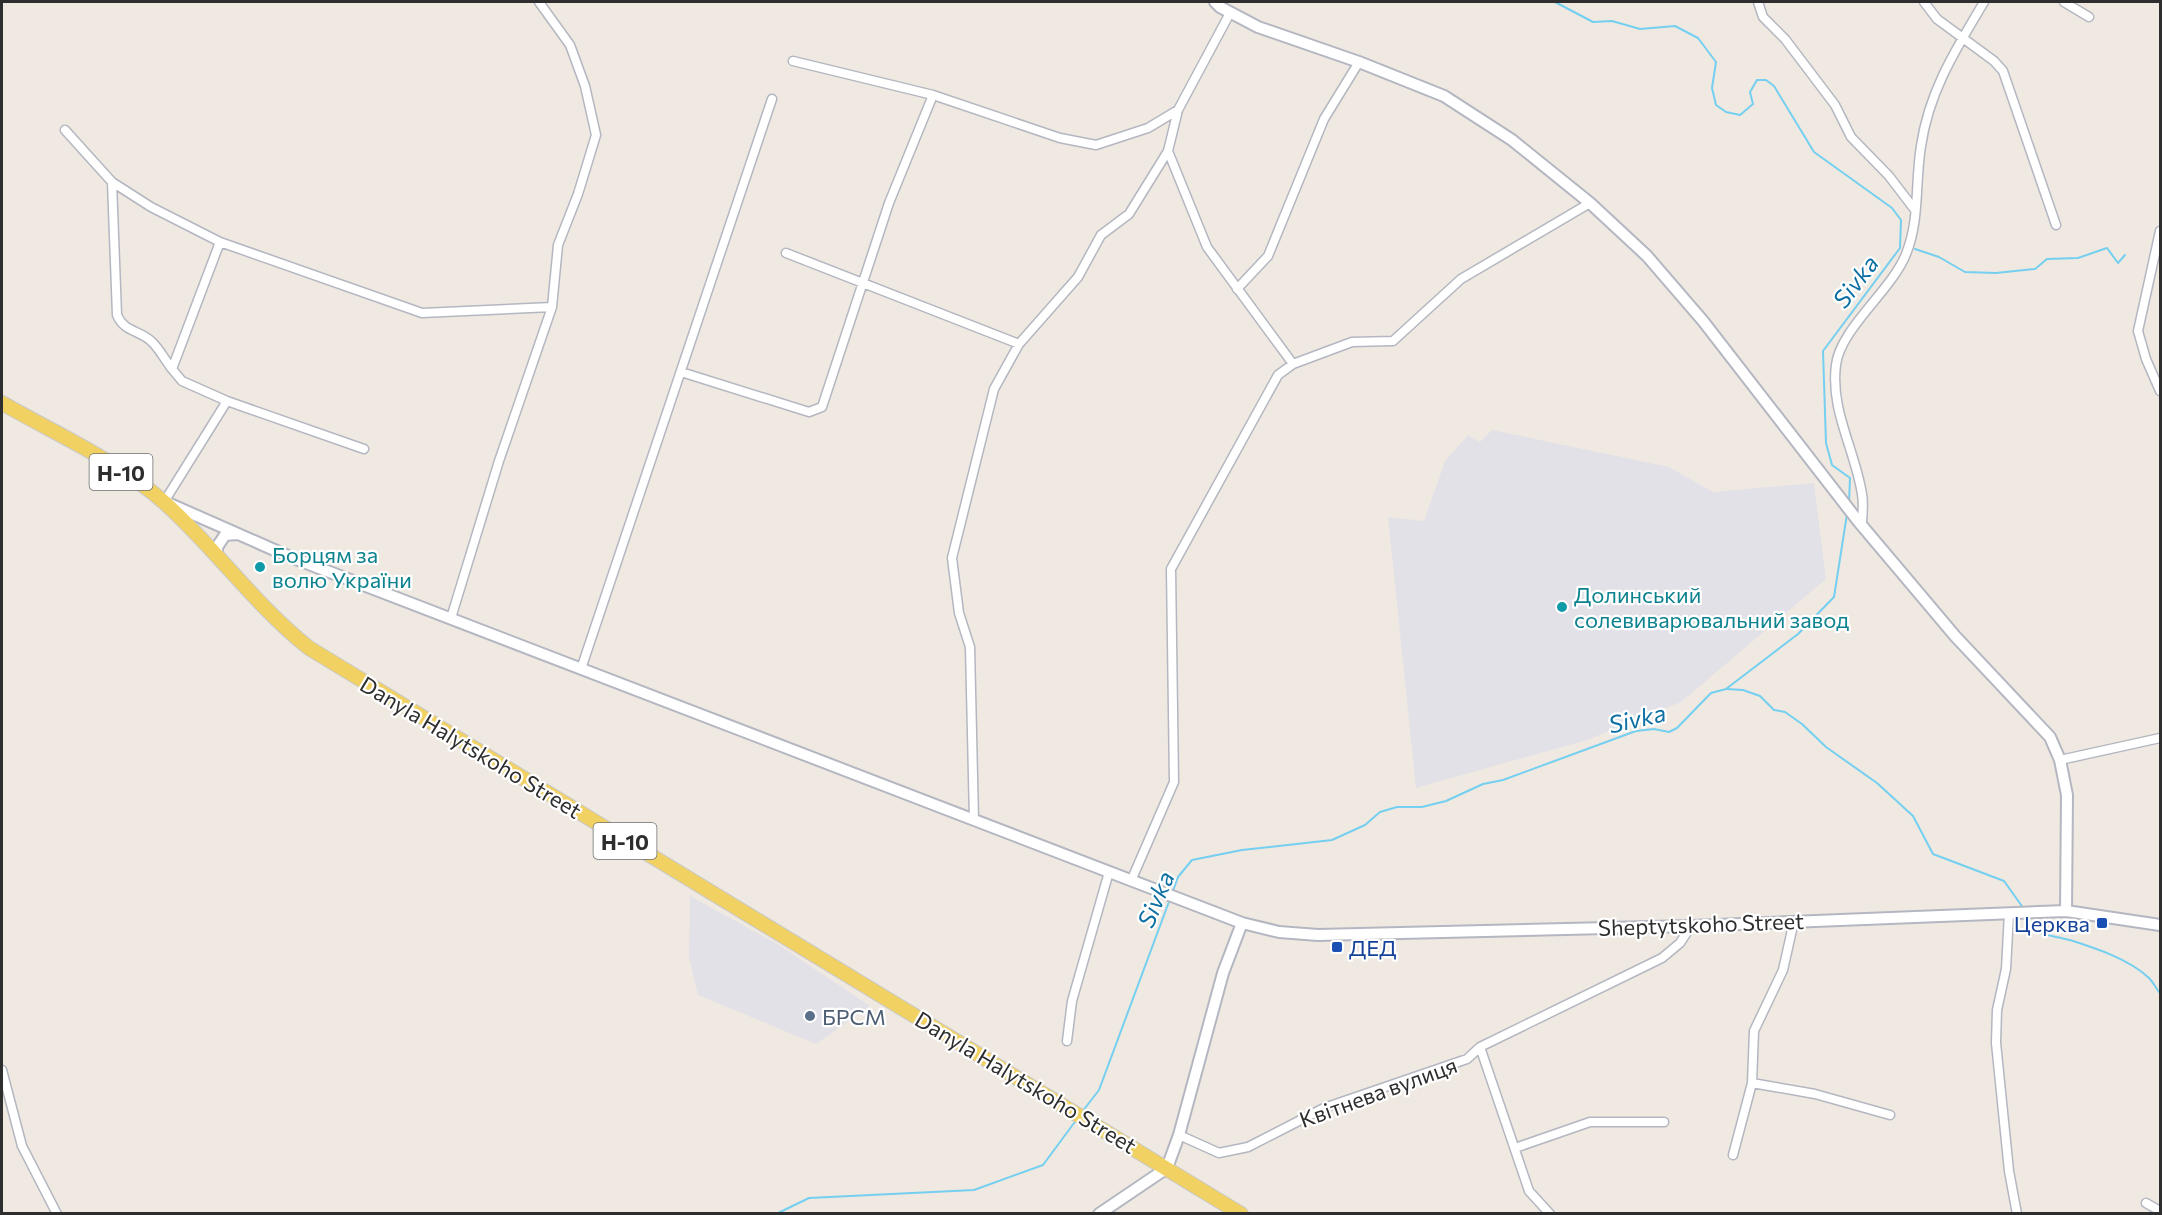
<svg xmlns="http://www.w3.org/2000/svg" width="2162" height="1215" font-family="Commissioner,sans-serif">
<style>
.industrial{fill:#e3e1e8}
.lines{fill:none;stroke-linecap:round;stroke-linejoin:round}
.stream{stroke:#75cff0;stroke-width:2}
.minor-casing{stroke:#b4b7c1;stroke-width:11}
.tertiary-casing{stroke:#b4b7c1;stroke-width:14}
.primary-casing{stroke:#c9c9c9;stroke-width:16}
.minor{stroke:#fff;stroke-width:8}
.tertiary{stroke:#fff;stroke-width:10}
.primary{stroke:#f2d163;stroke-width:14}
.culture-dot{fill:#0f9aa8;stroke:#fff;stroke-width:2}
.transit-dot{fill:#1a4fb4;stroke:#fff;stroke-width:2}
.service-dot{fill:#5c6f8a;stroke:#fff;stroke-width:2}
.labels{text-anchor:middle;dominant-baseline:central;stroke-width:4.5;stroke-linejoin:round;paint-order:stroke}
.shield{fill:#fff;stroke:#6d6d6d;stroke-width:1.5}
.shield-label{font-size:21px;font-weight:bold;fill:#2e2e2e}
.culture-label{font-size:22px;fill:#0d838f;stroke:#fff;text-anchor:start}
.street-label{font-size:22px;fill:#2e2e2e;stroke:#fff}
.transit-label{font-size:22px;fill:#164399;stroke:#fff;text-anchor:end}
.service-label{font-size:22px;fill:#4e5e75;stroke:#fff;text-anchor:start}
.water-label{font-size:24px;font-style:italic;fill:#0d6fa3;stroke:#fff}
</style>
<rect width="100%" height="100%" fill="#efe9e1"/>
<path class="industrial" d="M 1492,430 L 1669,467 L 1713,492 L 1814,483 L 1826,579 L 1681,702 L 1587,740 L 1416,788 L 1388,517 L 1424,521 L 1445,461 L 1468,435 L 1480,442 Z
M 690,896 L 779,945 L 870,1006 L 816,1044 L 698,995 L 689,957 Z"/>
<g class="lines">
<path class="stream" d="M 1555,2 L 1593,22 L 1612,21 L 1640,29 L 1675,26 L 1698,38 L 1716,62 L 1712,88 L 1716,105 L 1726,112 L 1740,115 L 1753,104 L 1750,92 L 1757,80 L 1766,80 L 1774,86 L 1814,152 L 1892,208 L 1901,220 L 1900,248 L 1823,351 L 1826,443 L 1832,465 L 1850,478 L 1849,503
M 1915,249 L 1939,257 L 1965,272 L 1996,273 L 2035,269 L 2047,259 L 2078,258 L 2107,248 L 2118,263 L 2125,255
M 1727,689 L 1743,690 L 1760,696 L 1774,710 L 1785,712 L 1802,724 L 1826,747 L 1877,783 L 1913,816 L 1933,854 L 2004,881 L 2024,909
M 1173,891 L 1178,877 L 1192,860 L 1242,850 L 1332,840 L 1365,825 L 1380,812 L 1397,807 L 1422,807 L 1446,801 L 1483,784 L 1503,780 L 1636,731 L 1654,729 L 1669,732 L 1677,728 L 1711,693 L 1726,689 L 1798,634 L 1834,597 L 1847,514
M 2025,917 L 2030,929 C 2044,936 2055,936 2070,940 C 2095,948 2129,959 2149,978 C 2154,983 2156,989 2160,993
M 1082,1112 L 1099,1090 L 1170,899
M 776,1214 L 809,1198 L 974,1190 L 1043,1165 L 1077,1119"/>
<g class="minor-casing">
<path id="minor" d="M 1758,2 L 1763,17 L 1785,39 L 1835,105 L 1851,137 L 1889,176 L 1915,210
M 1924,2 L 1937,19 L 1994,61 L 2003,71 L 2056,225
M 2064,2 L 2089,17
M 793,61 L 933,95 L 1060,138 L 1096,145 L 1148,128 L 1178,110
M 65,130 L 112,182 L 151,207 L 220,242 L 422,313 L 552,307
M 1168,151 L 1207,247 L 1293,364
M 112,182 L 117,315 C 124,332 139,330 151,341 C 159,348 165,360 172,369
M 2160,231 L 2138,331 L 2146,359 L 2160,391
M 220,242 L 172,369 L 182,381 L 227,401 L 364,449
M 786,253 L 1019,344
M 1237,289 L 1268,256 L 1324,119 L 1359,62
M 681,372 L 809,412 L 822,407 L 889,203 L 933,95
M 164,502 L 227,401
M 1862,525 C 1862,515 1864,504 1862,494 C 1855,450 1830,410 1836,365 C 1840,329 1892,290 1906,254 C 1920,220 1915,182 1921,146 C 1929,91 1956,49 1984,2
M 451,618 L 499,461 L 552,307 L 558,245 L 578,194 L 596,135 L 585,86 L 570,45 L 539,2
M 581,669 L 772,99
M 2060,760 L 2160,738
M 974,820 L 970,647 L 959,613 L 952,558 L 994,389 L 1019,344 L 1078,277 L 1101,235 L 1129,214 L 1168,151 L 1178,110 L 1230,13
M 1131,881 L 1174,782 L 1171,569 L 1278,375 L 1293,364 L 1352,342 L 1393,341 L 1461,279 L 1590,203
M 2009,913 L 2006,969 L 1997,1010 L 1996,1043 L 2009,1171 L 2017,1214
M 1067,1041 L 1072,1001 L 1109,872
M 1480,1047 L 1529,1191 L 1550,1214
M 2,1070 L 22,1146 L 57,1214
M 1752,1083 L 1815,1094 L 1890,1115
M 1179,1135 L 1219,1153 L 1248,1147 L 1324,1108 L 1467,1059 L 1480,1047 L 1662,958 L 1680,943 L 1691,926
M 1515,1148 L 1590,1122 L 1664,1122
M 1733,1155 L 1752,1083 L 1754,1031 L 1783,970 L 1794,921
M 2146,1203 L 2160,1211"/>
</g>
<g class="tertiary-casing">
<path id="tertiary" d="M 1215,2 L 1220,7 L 1258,27 L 1359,62 L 1444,96 L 1512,140 L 1590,203 L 1647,256 L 1703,321 L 1858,521 L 1955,636 L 2050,737 L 2060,760 L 2067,795 L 2066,911
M 170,504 L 288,556 L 1242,923 L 1279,932 L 1318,935 L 1691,926 L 2066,911 L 2160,925
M 217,556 L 217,547 L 225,535 L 237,534
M 1099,1214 L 1167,1168 L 1179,1135 L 1223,973 L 1242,923"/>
</g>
<g class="primary-casing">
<path id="primary" d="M 2,403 C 56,434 118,461 165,503 C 216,549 255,605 309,648 L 1241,1214"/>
</g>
<use href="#minor" class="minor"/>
<use href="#tertiary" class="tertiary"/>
<use href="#primary" class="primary"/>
</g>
<g class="culture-dot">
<circle cx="260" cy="567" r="6"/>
<circle cx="1562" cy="607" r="6"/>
</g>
<g class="transit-dot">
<rect x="2096" y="917" width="12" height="12" rx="3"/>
<rect x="1331" y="941" width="12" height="12" rx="3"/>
</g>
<circle class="service-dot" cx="810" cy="1016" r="6"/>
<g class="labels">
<g class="shield">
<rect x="89.5" y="454" width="63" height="36" rx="4.5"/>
<rect x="593.5" y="823" width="63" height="36" rx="4.5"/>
</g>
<g class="shield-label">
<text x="121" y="472">Н-10</text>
<text x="625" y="841">Н-10</text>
</g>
<g class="culture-label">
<text x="272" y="554">Борцям за<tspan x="272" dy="25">волю України</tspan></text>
<text x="1574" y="594">Долинський<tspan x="1574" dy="25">солевиварювальний завод</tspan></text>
</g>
<g class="street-label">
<text transform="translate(471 747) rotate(31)">Danyla Halytskoho Street</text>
<text transform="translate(1701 924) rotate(-2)">Sheptytskoho Street</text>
<text transform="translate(1026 1082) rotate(31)">Danyla Halytskoho Street</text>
<text transform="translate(1378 1092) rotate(-20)">Квітнева вулиця</text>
</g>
<g class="transit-label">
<text x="2090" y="923">Церква</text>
<text x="1349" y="947" text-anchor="start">ДЕД</text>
</g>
<g class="service-label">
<text x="822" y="1016">БРСМ</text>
</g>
<g class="water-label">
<text transform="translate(1855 281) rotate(-53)">Sivka</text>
<text transform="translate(1637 718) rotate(-13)">Sivka</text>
<text transform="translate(1155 899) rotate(-67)">Sivka</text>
</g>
</g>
<rect width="2162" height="1215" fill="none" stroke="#2e2e2e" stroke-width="6"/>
</svg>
